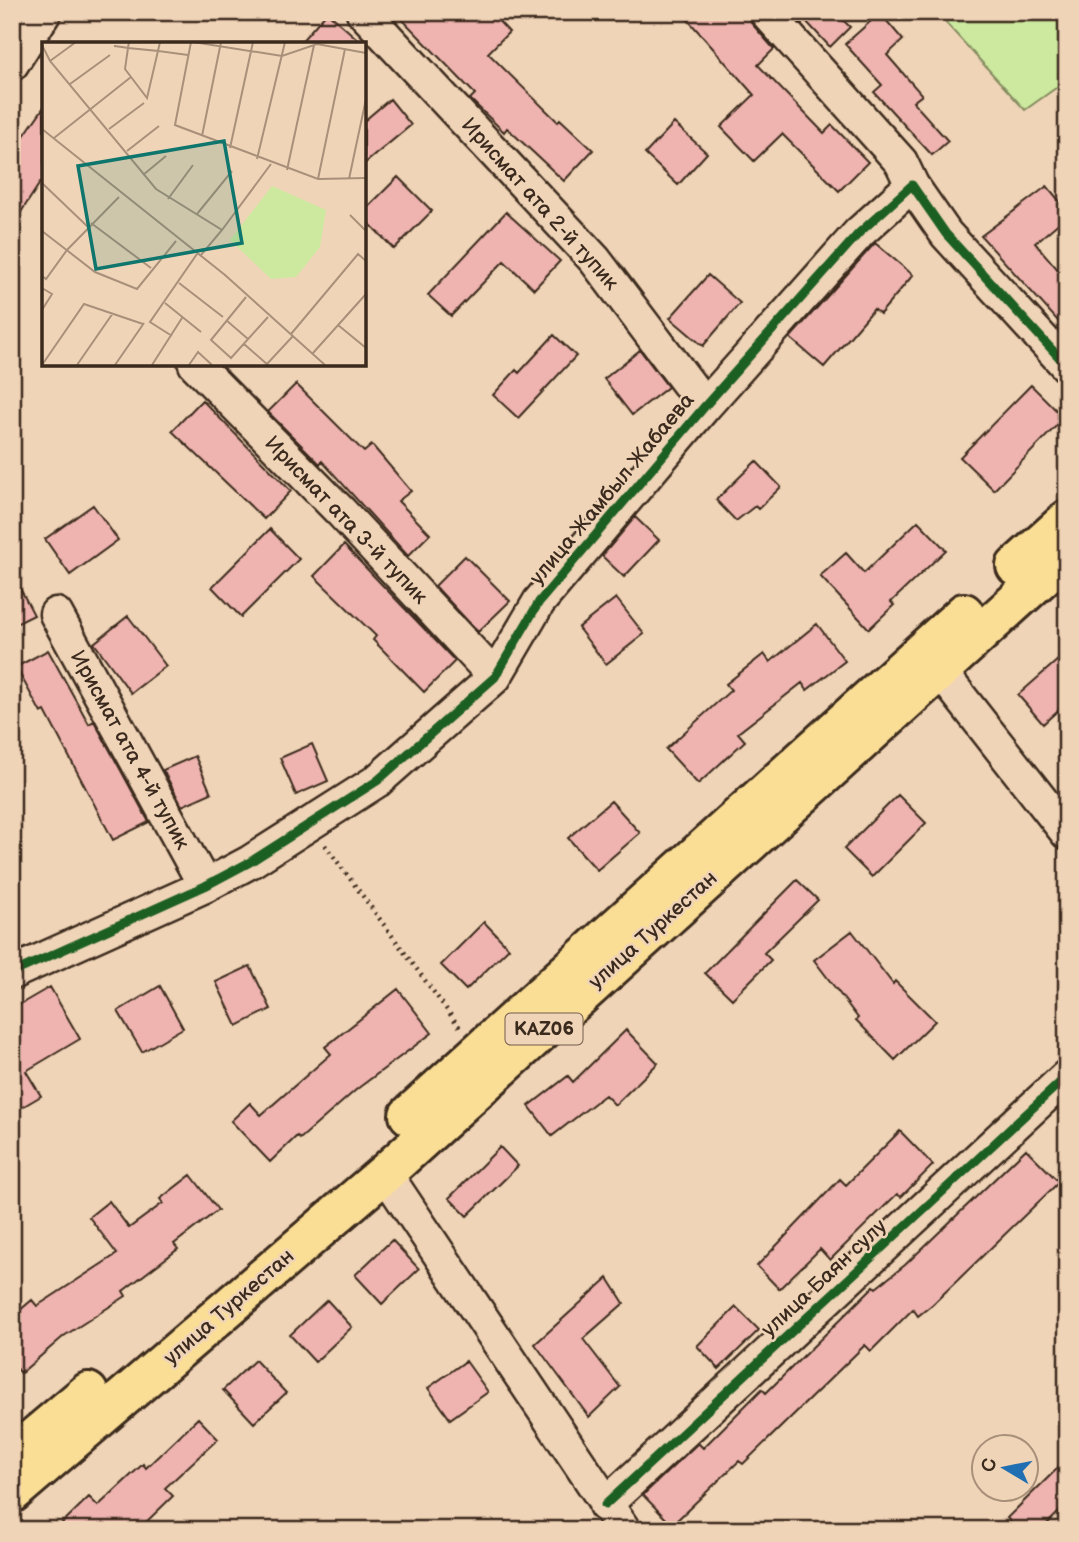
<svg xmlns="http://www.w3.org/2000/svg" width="1079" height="1542" font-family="'Balsamiq Sans',sans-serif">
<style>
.green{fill:#cce99f;stroke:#848a5e;stroke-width:2}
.building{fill:#efb4af;stroke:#3b2a1e;stroke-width:2}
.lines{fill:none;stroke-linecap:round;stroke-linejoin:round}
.minor-casing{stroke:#3b2a1e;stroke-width:37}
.highway-casing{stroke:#3b2a1e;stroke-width:44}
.path{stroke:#3b2a1e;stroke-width:4.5;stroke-dasharray:2 5;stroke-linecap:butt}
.minor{stroke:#f0d4b7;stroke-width:32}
.highway{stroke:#fbde96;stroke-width:38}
.cycleway-casing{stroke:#f0d4b7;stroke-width:13}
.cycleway{stroke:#1b5e20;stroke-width:9}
.labels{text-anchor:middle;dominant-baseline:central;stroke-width:5;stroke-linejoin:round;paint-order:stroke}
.shield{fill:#f0d4b7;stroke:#715d4c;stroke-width:2}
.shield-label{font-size:19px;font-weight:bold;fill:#3b2a1e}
.street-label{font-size:21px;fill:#3b2a1e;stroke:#f0d4b7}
.inset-road{fill:none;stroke:#a8907a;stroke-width:2}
.view{fill:#0f766e;fill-opacity:0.15;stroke:#0f766e;stroke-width:3.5}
.inset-edge{fill:none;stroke:#3b2a1e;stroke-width:3.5}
</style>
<rect width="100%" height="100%" fill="#f0d4b7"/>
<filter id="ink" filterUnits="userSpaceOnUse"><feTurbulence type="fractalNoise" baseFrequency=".0143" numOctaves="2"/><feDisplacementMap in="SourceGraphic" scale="14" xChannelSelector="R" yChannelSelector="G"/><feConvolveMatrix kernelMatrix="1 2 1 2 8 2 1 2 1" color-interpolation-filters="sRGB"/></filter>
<g filter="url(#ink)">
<path class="green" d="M 936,12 L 1067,12 L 1067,80 L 1025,110 Z"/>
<path class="building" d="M 327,12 L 363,44 L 299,44 Z
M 395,12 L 490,12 L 509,32 L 488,53 L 558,122 L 560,119 L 593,150 L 564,181 L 507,128 L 504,132 L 470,99 L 475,94 Z
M 681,12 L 748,12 L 752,24 L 774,49 L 758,65 L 824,133 L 832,125 L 868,162 L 839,191 L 782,134 L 754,161 L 721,127 L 754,95 Z
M 791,12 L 835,12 L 850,27 L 830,47 L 805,20 L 801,24 Z
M 880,13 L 903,40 L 887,55 L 922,95 L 913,102 L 948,141 L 932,155 L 874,92 L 882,85 L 845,44 Z
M 390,99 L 411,125 L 364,164 L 364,121 Z
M 44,107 L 44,183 L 40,183 L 12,226 L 12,153 Z
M 674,123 L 707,153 L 678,185 L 645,154 Z
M 398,177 L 432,211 L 394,249 L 364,218 L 364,211 Z
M 1047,186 L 1067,210 L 1067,216 L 1035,243 L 1067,280 L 1067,331 L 981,236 Z
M 506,212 L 560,261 L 534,289 L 504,261 L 451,316 L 428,295 Z
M 875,243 L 913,275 L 880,314 L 874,309 L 824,367 L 790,338 Z
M 708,275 L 740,303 L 703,346 L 670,318 Z
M 554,335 L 576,356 L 518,418 L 493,395 L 516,370 L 519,373 Z
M 640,350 L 668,387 L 632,415 L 604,379 Z
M 296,384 L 364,452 L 372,445 L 411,491 L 398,501 L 430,534 L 408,556 L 322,461 L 320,464 L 268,412 Z
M 1031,385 L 1064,418 L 994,490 L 960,457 Z
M 202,400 L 291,491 L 264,519 L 172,431 Z
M 756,461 L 781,487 L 758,509 L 755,506 L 736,521 L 716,500 Z
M 93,505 L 118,540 L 70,575 L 45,539 Z
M 635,517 L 659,540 L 624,577 L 602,556 Z
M 918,521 L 946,550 L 891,602 L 894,605 L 869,629 L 820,576 L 846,553 L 864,573 Z
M 270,529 L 299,559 L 241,617 L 212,587 Z
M 344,545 L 455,661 L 424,692 L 373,640 L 376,636 L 314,576 Z
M 465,556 L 510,601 L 478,632 L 435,586 Z
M 12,573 L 34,615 L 12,626 Z
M 616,598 L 644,634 L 606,664 L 578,628 Z
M 128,616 L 166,666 L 131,693 L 94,643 Z
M 817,624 L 845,661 L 807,690 L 802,683 L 738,733 L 745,741 L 698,784 L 666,749 L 731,690 L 726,684 L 764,654 L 770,662 Z
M 48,650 L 89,724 L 94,721 L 149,822 L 113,840 L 45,711 L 41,713 L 16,667 Z
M 1067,652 L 1067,702 L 1043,724 L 1018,695 Z
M 312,744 L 328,781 L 296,795 L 280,758 Z
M 195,756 L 211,793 L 182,806 L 163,770 Z
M 898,795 L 926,823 L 872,877 L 844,849 Z
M 611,801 L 640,833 L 597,870 L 568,838 Z
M 797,880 L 818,900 L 764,953 L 771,960 L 732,999 L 705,973 Z
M 484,922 L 509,948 L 466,990 L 441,965 Z
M 852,931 L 893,984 L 895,981 L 935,1021 L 895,1060 L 856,1020 L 858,1018 L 814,960 Z
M 250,966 L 271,1009 L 237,1026 L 216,982 Z
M 160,986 L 183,1028 L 142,1052 L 118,1011 Z
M 50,987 L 80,1039 L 26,1071 L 41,1096 L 12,1113 L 12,1009 Z
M 398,989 L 432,1033 L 357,1089 L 300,1139 L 297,1136 L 270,1162 L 231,1121 L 250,1103 L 261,1115 L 331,1054 L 325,1047 Z
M 626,1030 L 658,1063 L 615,1105 L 605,1095 L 552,1136 L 529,1106 L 568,1076 L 573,1082 Z
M 900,1131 L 933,1165 L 901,1197 L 897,1194 L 830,1260 L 820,1249 L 779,1289 L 757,1266 L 840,1179 L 846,1185 Z
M 500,1147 L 518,1166 L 467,1216 L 449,1198 Z
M 1026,1149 L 1059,1182 L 933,1304 L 918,1316 L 913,1309 L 871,1351 L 865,1345 L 743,1464 L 739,1461 L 672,1525 L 643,1495 L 698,1443 L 703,1448 L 762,1389 L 766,1393 L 874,1286 L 876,1288 L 905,1265 Z
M 191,1175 L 218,1210 L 174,1244 L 178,1249 L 123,1291 L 126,1296 L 64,1336 L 21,1373 L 12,1363 L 12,1317 L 32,1300 L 37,1306 L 117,1254 L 89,1217 L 109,1201 L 129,1228 L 163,1203 L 160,1199 Z
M 392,1240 L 419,1269 L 382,1304 L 355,1275 Z
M 608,1278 L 624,1303 L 583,1339 L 620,1387 L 589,1417 L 535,1344 Z
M 327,1300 L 352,1327 L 315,1362 L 290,1335 Z
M 736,1307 L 759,1330 L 719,1369 L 697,1346 Z
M 255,1360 L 286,1393 L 254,1423 L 223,1390 Z
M 466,1361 L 488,1392 L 450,1419 L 428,1388 Z
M 198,1418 L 218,1439 L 165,1488 L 173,1496 L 138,1530 L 55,1530 L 89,1497 L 98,1506 L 143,1464 L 146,1468 Z
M 1067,1459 L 1067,1504 L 1041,1530 L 1018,1530 L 1007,1518 Z"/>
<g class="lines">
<g class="minor-casing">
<path id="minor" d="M 363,12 L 595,260 L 705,406
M 766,12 L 901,162 L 912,185
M 12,64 L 45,12
M 195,364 L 341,512 L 495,677
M 56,614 L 205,886
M 940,671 L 1067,833
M 12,973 L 205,886 L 250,862 L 377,781 L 495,677 L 539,602 L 705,406 L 859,233 L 912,185 L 946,234 L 1067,366
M 385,1173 L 624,1530
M 605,1505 L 1067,1076"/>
</g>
<g class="highway-casing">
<path id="highway" d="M 1016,566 L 1067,520
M 409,1115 L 964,613
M 12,1456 L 88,1392
M 12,1493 L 385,1173 L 1067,555"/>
</g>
<path class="path" d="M 325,845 L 461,1029"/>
<use href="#minor" class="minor"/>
<use href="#highway" class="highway"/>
<g class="cycleway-casing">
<path id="cycleway" d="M 12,973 L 205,886 L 250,862 L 377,781 L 495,677 L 539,602 L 705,406 L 859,233 L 912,185 L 946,234 L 1067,366
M 605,1505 L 1067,1076"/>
</g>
<use href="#cycleway" class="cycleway"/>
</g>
</g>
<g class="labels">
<rect class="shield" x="505.5" y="1013.5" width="77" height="31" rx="5"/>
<g class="shield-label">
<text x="544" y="1029">KАZ06</text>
</g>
<g class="street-label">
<text transform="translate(540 204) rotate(48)">Ирисмат ата 2-й тупик</text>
<text transform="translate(612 489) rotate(-50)">улица Жамбыл Жабаева</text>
<text transform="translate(346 520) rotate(46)">Ирисмат ата 3-й тупик</text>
<text transform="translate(130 750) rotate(61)">Ирисмат ата 4-й тупик</text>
<text transform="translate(653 930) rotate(-42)">улица Туркестан</text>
<text transform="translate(824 1278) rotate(-43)">улица Баян сулу</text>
<text transform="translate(229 1307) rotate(-41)">улица Туркестан</text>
</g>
</g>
<g transform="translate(42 42)">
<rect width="324" height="324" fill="#f0d4b7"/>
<path d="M 230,144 L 284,168 L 278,205 L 254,235 L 229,237 L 188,198 Z" fill="#cce99f"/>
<path class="inset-road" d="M 118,0 L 116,9 L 146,13M 149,0 L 133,83 L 276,137 L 324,136M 151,0 L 240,14 L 275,2 L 324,11M 0,3 L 8,19 L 114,147 L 180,188 L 159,213M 72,4 L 80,5 L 86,6 L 116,9 L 105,56 L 83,27 L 86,6 L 87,0M 8,19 L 34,0M 28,42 L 68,13M 0,87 L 183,233 L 283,323M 67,87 L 102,61M 160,94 L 179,0M 12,96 L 89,35M 188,106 L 211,0M 85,109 L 117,84M 215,117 L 243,0M 245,128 L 272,3M 101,133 L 124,114M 276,137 L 303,7M 307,137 L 324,57M 0,141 L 46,185M 126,157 L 151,123M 155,172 L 190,129M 308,173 L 324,189M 49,181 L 109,226M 180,188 L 229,122M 0,189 L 53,230 L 95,247 L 134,199M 0,234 L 4,237 L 25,208 L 77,155M 137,241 L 181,275M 0,246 L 10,252 L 0,268M 204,255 L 169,298 L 189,316 L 226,275M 123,261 L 159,290M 184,278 L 206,297M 296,283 L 324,306M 249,292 L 316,212 L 324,219M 130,294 L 108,280 L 155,212M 202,302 L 226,323M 271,311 L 324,252M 0,323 L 42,262 L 101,282M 35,323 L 71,271M 73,323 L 102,281M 110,323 L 140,276M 147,323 L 156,310 L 170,323M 224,323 L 251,294"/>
<path class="view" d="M 182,99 L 200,201 L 54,227 L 36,124 Z"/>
<rect width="324" height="324" class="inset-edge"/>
</g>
<rect width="1079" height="1542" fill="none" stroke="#f0d4b7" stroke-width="42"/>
<rect x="21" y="21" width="1037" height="1500" fill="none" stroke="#3b2a1e" stroke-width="2.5" filter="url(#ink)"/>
<g transform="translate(1005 1468) rotate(280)"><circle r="33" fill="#f0d4b7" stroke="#a8907a" stroke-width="2"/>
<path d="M0-5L12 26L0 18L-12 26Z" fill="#1f6fb2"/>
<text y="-10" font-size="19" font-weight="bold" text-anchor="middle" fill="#3b2a1e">С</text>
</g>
</svg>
